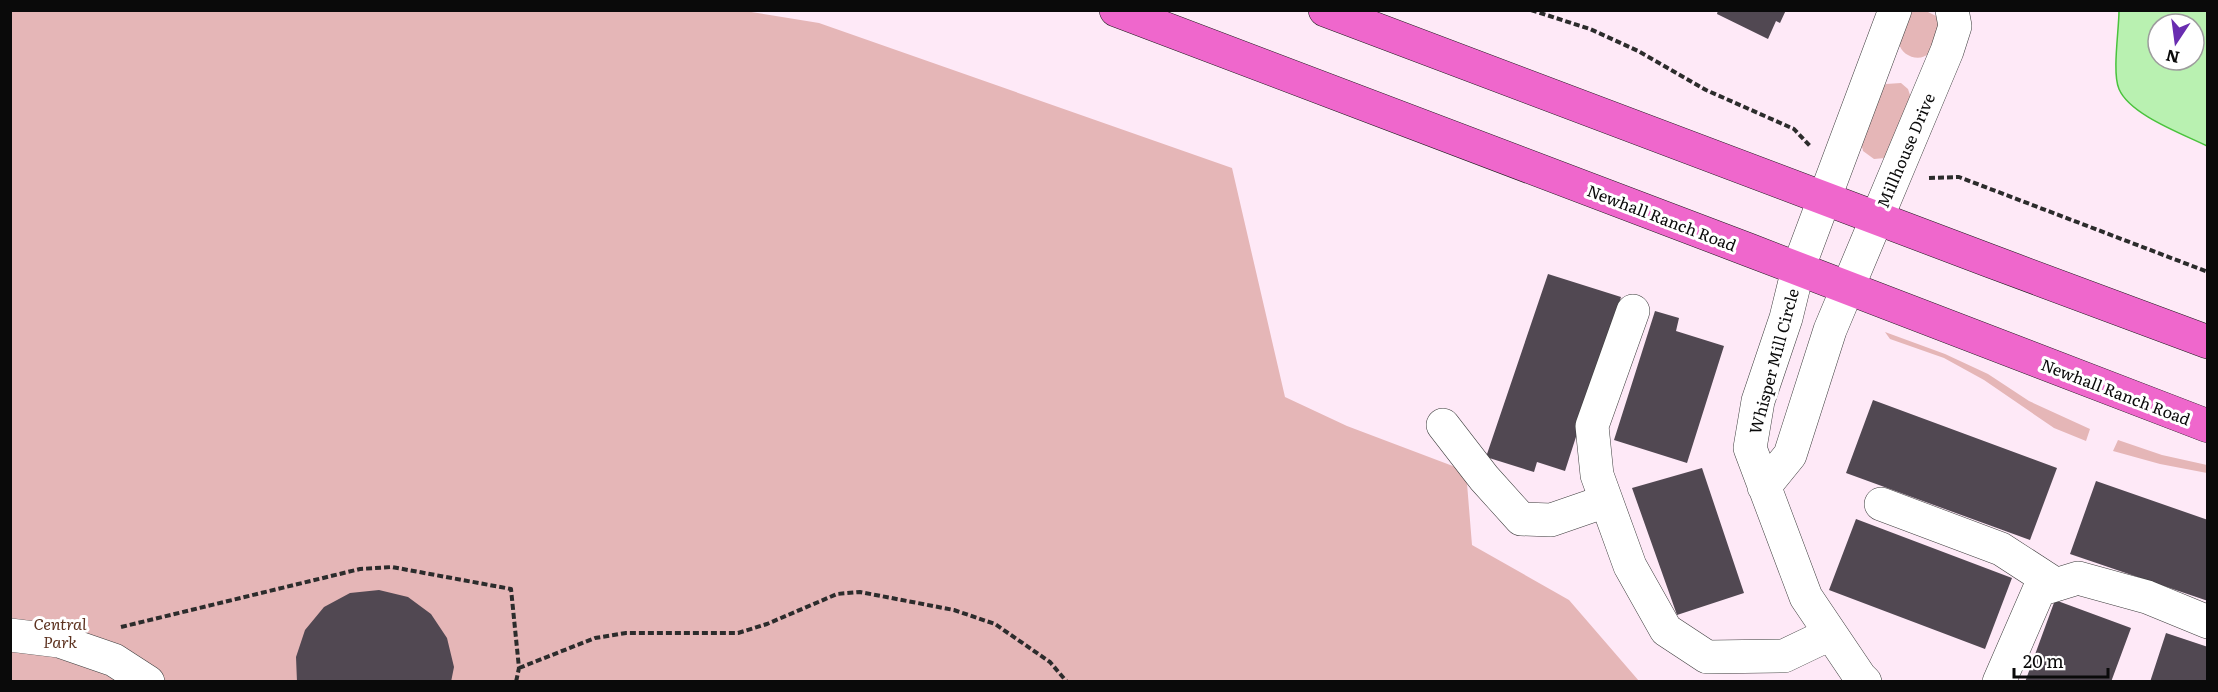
<svg xmlns="http://www.w3.org/2000/svg" width="2218" height="692" font-family="Literata,serif">
<style>
.green{fill:#e5b6b7}
.water{fill:#b9f1b1;stroke:#4ac33d;stroke-width:1.5;fill-rule:evenodd}
.building{fill:#514852}
.lines{fill:none;stroke-linecap:round;stroke-linejoin:round}
.minor-casing{stroke:#3d3d3d;stroke-width:34}
.major-casing{stroke:#1b1b1b;stroke-width:34}
.path{stroke:#2c2c2c;stroke-width:4;stroke-dasharray:6 3;stroke-linecap:butt}
.minor{stroke:#fff;stroke-width:33}
.major{stroke:#ef67cc;stroke-width:33}
.labels{text-anchor:middle;dominant-baseline:central;stroke-width:6;stroke-linejoin:round;paint-order:stroke}
.street-label{font-size:16px;fill:#0a0a0a;stroke:#fff}
.park-label{font-size:16px;font-style:italic;fill:#5d3220;stroke:#fff}
</style>
<rect width="100%" height="100%" fill="#fee9f7"/>
<path class="green" d="M 10,11 L 745,11 L 819,23 L 1232,168 L 1285,397 L 1347,426 L 1466,471 L 1472,545 L 1569,600 L 1639,681 L 11,681 Z
M 1926,11 L 1936,16 L 1939,26 C 1936,33 1934,47 1929,53 C 1920,63 1901,56 1899,43 C 1898,34 1906,19 1911,12 Z
M 1901,83 L 1908,89 L 1912,101 L 1885,158 L 1874,159 L 1863,151 L 1861,142 L 1878,91 L 1886,84 Z
M 1885,332 L 1945,354 L 1988,374 L 2029,401 L 2090,429 L 2086,441 L 2054,428 L 1984,380 L 1944,358 L 1890,339 Z
M 2118,440 L 2162,455 L 2207,465 L 2207,473 L 2160,464 L 2113,451 Z"/>
<path class="water" d="M 2119,11 L 2207,11 L 2207,146 C 2183,134 2130,115 2119,89 C 2112,73 2119,30 2119,11 ZM 2158,24 L 2194,24 L 2194,60 L 2158,60 Z"/>
<path class="building" d="M 1718,10 L 1786,10 L 1780,23 L 1776,21 L 1768,39 L 1717,14 Z
M 1548,274 L 1621,297 L 1565,471 L 1537,462 L 1534,472 L 1486,457 Z
M 1655,311 L 1679,318 L 1676,331 L 1724,346 L 1687,463 L 1614,440 Z
M 1873,400 L 2057,468 L 2030,540 L 1846,473 Z
M 1702,468 L 1744,593 L 1677,615 L 1632,488 Z
M 2096,481 L 2208,520 L 2208,601 L 2070,554 Z
M 1856,519 L 2012,578 L 1985,649 L 1829,590 Z
M 379,590 L 408,597 L 431,614 L 447,638 L 454,667 L 451,682 L 297,682 L 296,657 L 305,630 L 324,607 L 350,593 Z
M 2055,600 L 2131,628 L 2111,682 L 2025,682 Z
M 2166,633 L 2208,647 L 2208,682 L 2150,682 Z"/>
<g class="lines">
<g class="minor-casing">
<path id="minor" d="M 1633,311 L 1592,426 L 1597,475 L 1630,566 L 1666,630 L 1707,657 L 1784,656 L 1830,634
M 1443,425 L 1484,478 L 1521,519 L 1551,520 L 1606,501
M 1764,487 L 1790,455 L 1830,330 L 1947,51 L 1955,26 L 1952,10
M 1881,504 L 2001,549 L 2055,584
M 10,635 L 59,641 L 114,660 L 148,682
M 1865,682 L 1860,677 L 1806,597 L 1750,448 L 1758,401 L 1786,318 L 1798,269 L 1895,10
M 1999,682 L 2039,590 L 2078,578 L 2147,597 L 2208,622"/>
</g>
<g class="major-casing">
<path id="major" d="M 1116,10 L 1749,250 L 2208,426
M 1325,10 C 1619,121 1913,233 2208,342"/>
</g>
<path class="path" d="M 1531,10 L 1590,29 L 1638,51 L 1706,90 L 1794,129 L 1810,146
M 1929,178 L 1959,177 L 2208,272
M 121,627 L 360,569 L 392,567 L 511,589 L 519,668 L 516,682
M 519,668 L 595,638 L 626,633 L 738,633 L 767,624 L 837,594 L 860,592 L 954,610 L 995,624 L 1050,662 L 1067,682"/>
<use href="#minor" class="minor"/>
<use href="#major" class="major"/>
</g>
<g class="labels">
<g class="street-label">
<text transform="translate(1905 150) rotate(-67)">Millhouse Drive</text>
<text transform="translate(1662 217) rotate(21)">Newhall Ranch Road</text>
<text transform="translate(1773 361) rotate(-75)">Whisper Mill Circle</text>
<text transform="translate(2116 391) rotate(21)">Newhall Ranch Road</text>
</g>
<g class="park-label">
<text x="60" y="623">Central<tspan x="60" dy="18">Park</tspan></text>
</g>
</g>
<rect width="2218" height="692" fill="none" stroke="#0a0a0a" stroke-width="24"/>
<g transform="translate(2176 42) rotate(193)"><circle r="28" fill="#ffffff" stroke="#9d9d9d" stroke-width="1.5"/>
<path d="M0-4.5L10 22L0 15L-10 22Z" fill="#692db0"/>
<text y="-9" font-size="16" font-weight="bold" text-anchor="middle" fill="#0a0a0a">N</text>
</g>
<path d="M2014 668v9h94v-9" fill="none" stroke="#0a0a0a" stroke-width="3"/>
<text x="2023" y="668" font-size="18" fill="#0a0a0a" stroke="#ffffff" stroke-width="4.5" paint-order="stroke">20 m</text>
</svg>
